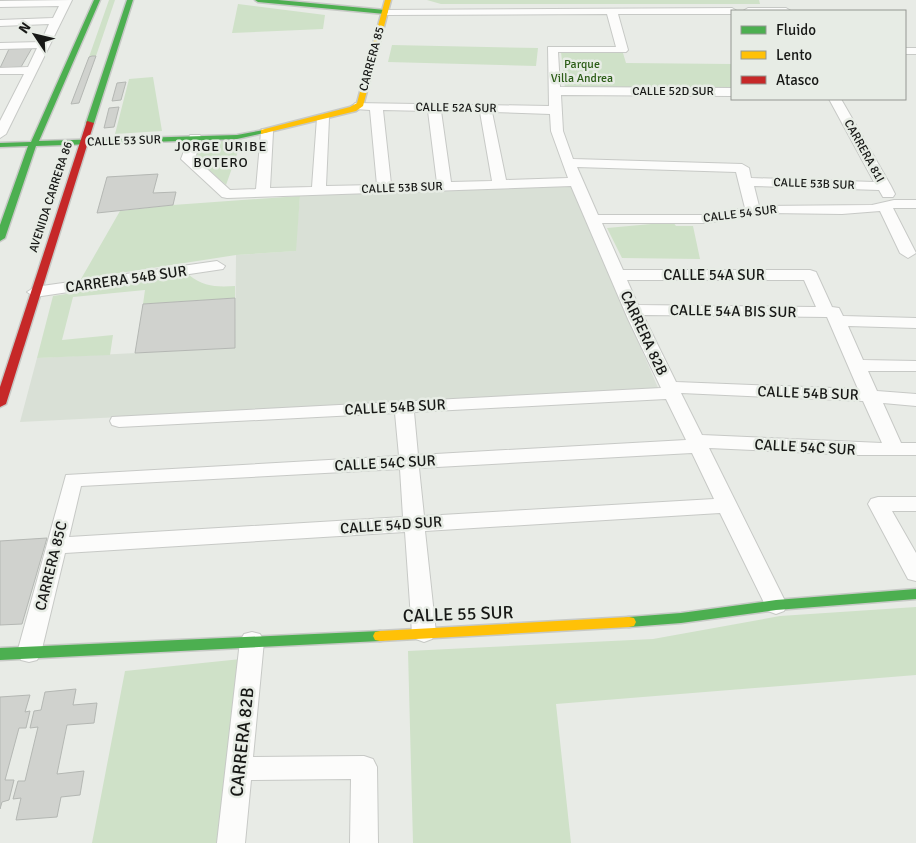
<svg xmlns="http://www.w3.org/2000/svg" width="916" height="843" font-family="Signika,sans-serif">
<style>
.built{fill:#d9e0d6}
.green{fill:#cfe1c8}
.building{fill:#d0d2ce;stroke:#b4b7b3}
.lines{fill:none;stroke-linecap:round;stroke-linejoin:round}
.street-casing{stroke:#c7c9c6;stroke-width:2}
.fast-casing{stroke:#c7c9c6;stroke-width:3}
.slow-casing{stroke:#c7c9c6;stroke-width:3}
.jam-casing{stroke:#c7c9c6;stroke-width:3}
.street{fill:#fcfcfb;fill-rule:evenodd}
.fast{fill:#4caf50;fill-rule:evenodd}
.slow{fill:#ffc107;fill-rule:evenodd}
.jam{fill:#c62828;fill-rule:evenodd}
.labels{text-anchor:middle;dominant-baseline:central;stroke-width:5;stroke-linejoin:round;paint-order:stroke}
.far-street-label{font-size:12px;fill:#171816;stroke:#e7ece5}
.far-park-label{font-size:12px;fill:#2c5d17;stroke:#e7ece5}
.far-neighbourhood-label{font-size:14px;letter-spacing:1px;fill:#171816;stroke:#e7ece5}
.street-label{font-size:15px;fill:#171816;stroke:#e7ece5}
.near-street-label{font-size:18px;fill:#171816;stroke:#e7ece5}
</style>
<rect width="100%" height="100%" fill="#e8ebe6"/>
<path class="built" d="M 571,186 L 659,390 L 20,422 L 37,358 L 235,348 L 236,255 L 295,251 L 300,196 Z"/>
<path class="green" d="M 109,0 L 115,0 L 96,56 L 89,57 Z
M 427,0 L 759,0 L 760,4 L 441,4 Z
M 238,4 L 325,15 L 323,29 L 232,33 Z
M 392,45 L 538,48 L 536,66 L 388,62 Z
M 561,52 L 623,53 L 626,63 L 732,64 L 732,90 L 565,89 Z
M 153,77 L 162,131 L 115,134 L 129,79 Z
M 242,140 L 226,185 L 198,160 L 194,154 L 198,142 Z
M 300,196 L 296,251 L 236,255 L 81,279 L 120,211 L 173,205 Z
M 673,222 L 676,226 L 693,226 L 700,259 L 622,258 L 607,228 Z
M 189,275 C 204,287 217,287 235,286 L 235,298 L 143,304 L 145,290 L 73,297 L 62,340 L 113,335 L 110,355 L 37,358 L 53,296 Z
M 916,607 L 916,675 L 556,704 L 571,843 L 413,843 L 408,651 L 653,639 L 780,616 Z
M 241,659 L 222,843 L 92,843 L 125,671 Z"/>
<path class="building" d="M 32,48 L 21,67 L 0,68 L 9,49 Z
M 92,56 L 96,56 L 79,103 L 71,104 L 89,57 Z
M 126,82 L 121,100 L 112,101 L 117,83 Z
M 119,107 L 114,127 L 104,128 L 109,108 Z
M 158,174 L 153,193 L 176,192 L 173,205 L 97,213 L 107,177 Z
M 235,298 L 235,348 L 135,353 L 143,304 Z
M 47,538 L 22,624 L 0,625 L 0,541 Z
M 76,689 L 73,705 L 97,703 L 94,723 L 67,725 L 57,774 L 84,771 L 80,795 L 61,797 L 57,817 L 16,820 L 21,798 L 13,799 L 18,781 L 25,781 L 38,727 L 30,728 L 34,711 L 41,710 L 45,692 Z
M 30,695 L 25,712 L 30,711 L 26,728 L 19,728 L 5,780 L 14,780 L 9,800 L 2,802 L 0,809 L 0,697 Z"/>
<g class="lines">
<g class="street-casing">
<path id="street" d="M 72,0 L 6,134 L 0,138 L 0,121 L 24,74 L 0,74 L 0,68 L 28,67 L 37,48 L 0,49 L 0,43 L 41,42 L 49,24 L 0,26 L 0,20 L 53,18 L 59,6 L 0,7 L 0,1 Z
M 732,8 L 737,11 L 732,11 L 732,14 L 618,14 L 628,50 L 626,52 L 558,52 L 560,87 L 732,88 L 732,96 L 561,95 L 563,131 L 573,159 L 742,164 L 749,168 L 751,178 L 874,182 L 829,99 L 841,99 L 891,186 L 895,194 L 893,197 L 883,197 L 879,190 L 754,186 L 759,206 L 872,205 L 894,200 L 916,200 L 916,208 L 893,208 L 916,253 L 908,258 L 900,253 L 880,211 L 842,214 L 769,213 L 706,223 L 602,223 L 623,270 L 810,270 L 816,272 L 832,307 L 839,308 L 843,316 L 916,318 L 916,328 L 848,326 L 863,360 L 916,361 L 916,371 L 868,371 L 877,391 L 916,394 L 916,406 L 883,403 L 901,443 L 916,443 L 916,455 L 858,455 L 709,448 L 787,605 L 784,611 L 776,614 L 768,611 L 720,513 L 425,531 L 436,633 L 432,639 L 424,642 L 416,639 L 412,633 L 405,532 L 65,553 L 41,653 L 37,660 L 29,662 L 21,660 L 17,653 L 66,475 L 399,456 L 395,413 L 119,427 L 112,425 L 110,421 L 112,417 L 661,388 L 628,319 L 571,186 L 227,198 L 222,197 L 181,159 L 190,135 L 200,135 L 202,138 L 195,158 L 230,190 L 256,189 L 261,132 L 262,129 L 272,129 L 273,132 L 270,188 L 312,187 L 317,118 L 323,114 L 327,115 L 329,118 L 326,186 L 377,185 L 370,110 L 355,109 L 353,106 L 355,103 L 549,106 L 548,47 L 616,47 L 607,14 L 385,15 L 380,12 L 381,10 ZM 383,110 L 428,111 L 437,183 L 391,184 ZM 441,111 L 480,112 L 492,181 L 451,182 ZM 492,112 L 550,114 L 551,131 L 568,178 L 506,180 ZM 577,167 L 736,172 L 745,208 L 706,215 L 598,215 ZM 627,280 L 804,280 L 816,307 L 638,305 ZM 643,315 L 827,317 L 858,389 L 676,382 ZM 681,393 L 863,401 L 882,443 L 702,435 ZM 666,399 L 686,440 L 418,455 L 414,412 ZM 692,453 L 714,499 L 424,516 L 419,468 ZM 400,469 L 403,517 L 69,537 L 81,486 Z
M 748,8 L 786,8 L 791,11 L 743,11 Z
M 905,48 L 916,48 L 916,54 L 905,54 Z
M 217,261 L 225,266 L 223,269 L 35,297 L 27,292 L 35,287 Z
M 878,497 L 916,497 L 916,511 L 892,511 L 916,553 L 916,581 L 908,579 L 868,504 L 871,499 Z
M 252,632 L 260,634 L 264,641 L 253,757 L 364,756 L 373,759 L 377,767 L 378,843 L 350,843 L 351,779 L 251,780 L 245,843 L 217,843 L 240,641 L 244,634 Z"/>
</g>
<g class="fast-casing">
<path id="fast" d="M 94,0 L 100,0 L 39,141 L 237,135 L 264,130 L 268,132 L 237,139 L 36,146 L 5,238 L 0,241 L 0,225 L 28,146 L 0,147 L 0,143 L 31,142 Z
M 127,0 L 133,0 L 94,123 L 87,125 L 86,123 Z
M 255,0 L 278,0 L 385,10 L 388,12 L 385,14 L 258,2 Z
M 916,589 L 916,599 L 776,610 L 681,623 L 629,627 L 624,626 L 622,622 L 624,618 L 629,617 L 681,613 L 776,600 Z
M 380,631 L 385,632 L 387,636 L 385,640 L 380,641 L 0,660 L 0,648 Z"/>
</g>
<g class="slow-casing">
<path id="slow" d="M 385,0 L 391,0 L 363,106 L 356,111 L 261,134 L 261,130 L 350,107 L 357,103 Z
M 629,617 L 634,618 L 636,622 L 634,626 L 629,627 L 380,641 L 375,640 L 373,636 L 375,632 L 380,631 Z"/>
</g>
<g class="jam-casing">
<path id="jam" d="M 87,121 L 94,123 L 6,404 L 0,407 L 0,387 Z"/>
</g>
<use href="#street" class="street"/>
<use href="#fast" class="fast"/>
<use href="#slow" class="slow"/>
<use href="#jam" class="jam"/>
</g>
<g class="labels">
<g class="far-street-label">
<text transform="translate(372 59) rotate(-75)">CARRERA 85</text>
<text x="673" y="91">CALLE 52D SUR</text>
<text transform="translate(456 108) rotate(1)">CALLE 52A SUR</text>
<text transform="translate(124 141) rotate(-2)">CALLE 53 SUR</text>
<text transform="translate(864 151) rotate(61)">CARRERA 81I</text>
<text transform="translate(814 184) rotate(2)">CALLE 53B SUR</text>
<text transform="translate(402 188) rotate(-2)">CALLE 53B SUR</text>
<text transform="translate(51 197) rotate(-72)">AVENIDA CARRERA 86</text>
<text transform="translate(740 214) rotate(-7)">CALLE 54 SUR</text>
</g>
<g class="far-park-label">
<text x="582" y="64">Parque<tspan x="582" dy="14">Villa Andrea</tspan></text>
</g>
<g class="far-neighbourhood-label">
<text x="221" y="146">JORGE URIBE<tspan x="221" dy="16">BOTERO</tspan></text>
</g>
<g class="street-label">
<text x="714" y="275">CALLE 54A SUR</text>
<text transform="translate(126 279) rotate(-8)">CARRERA 54B SUR</text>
<text transform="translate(733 311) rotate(1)">CALLE 54A BIS SUR</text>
<text transform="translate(644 333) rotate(65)">CARRERA 82B</text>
<text transform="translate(808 393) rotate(2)">CALLE 54B SUR</text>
<text transform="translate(395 407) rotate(-3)">CALLE 54B SUR</text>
<text transform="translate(805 447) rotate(3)">CALLE 54C SUR</text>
<text transform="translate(385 463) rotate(-3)">CALLE 54C SUR</text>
<text transform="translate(391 525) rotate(-4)">CALLE 54D SUR</text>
<text transform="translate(51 566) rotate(-76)">CARRERA 85C</text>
</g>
<g class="near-street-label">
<text transform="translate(458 614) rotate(-2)">CALLE 55 SUR</text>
<text transform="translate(242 742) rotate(-84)">CARRERA 82B</text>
</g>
</g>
<rect x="731" y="10" width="175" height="90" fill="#e7ece5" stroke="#949792"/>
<rect x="741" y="26" width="25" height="8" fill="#4caf50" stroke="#949792"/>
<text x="776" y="35" font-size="15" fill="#171816">Fluido</text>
<rect x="741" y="51" width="25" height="8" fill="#ffc107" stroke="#949792"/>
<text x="776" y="60" font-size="15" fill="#171816">Lento</text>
<rect x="741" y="76" width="25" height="8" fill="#c62828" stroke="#949792"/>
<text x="776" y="85" font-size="15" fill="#171816">Atasco</text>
<g transform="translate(35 35) rotate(305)" stroke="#e7ece5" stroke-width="4" paint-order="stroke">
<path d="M0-4L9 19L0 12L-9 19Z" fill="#171816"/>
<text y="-8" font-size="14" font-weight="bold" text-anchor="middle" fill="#171816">N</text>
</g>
</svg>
